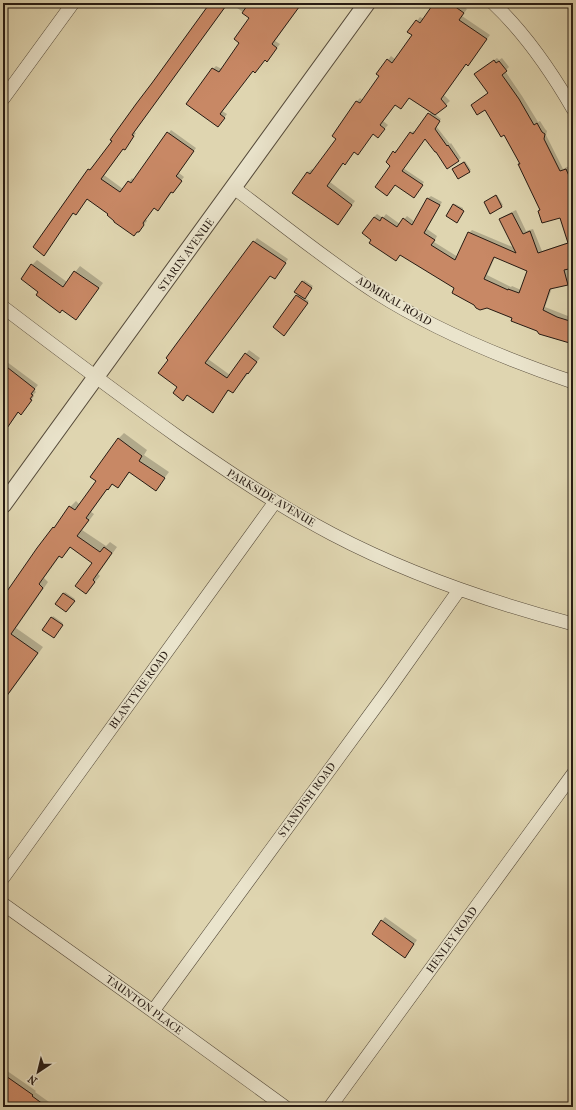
<svg xmlns="http://www.w3.org/2000/svg" width="576" height="1110" font-family="'IM FELL French Canon',serif">
<style>
.shadow{fill:#0003;fill-rule:evenodd}
.building{fill:#c88865;stroke:#271b13;fill-rule:evenodd}
.lines{fill:none;stroke-linecap:round;stroke-linejoin:round}
.minor-casing{stroke:#554a3a;stroke-width:14}
.tertiary-casing{stroke:#554a3a;stroke-width:18}
.minor{stroke:#eae4cc;stroke-width:13}
.tertiary{stroke:#eae4cc;stroke-width:16}
.labels{text-anchor:middle;dominant-baseline:central;stroke-width:3.5;stroke-linejoin:round;paint-order:stroke}
.street-label{font-size:11px;fill:#271b13;stroke:#eae4cc}
</style>
<rect width="100%" height="100%" fill="#dfd5b0"/>
<filter id="stains"><feTurbulence type="fractalNoise" baseFrequency=".005" numOctaves="4"/><feColorMatrix values="0 0 0 0 .2 0 0 0 0 .09 0 0 0 0 .02 0 0 0 .5 -.17"/></filter>
<radialGradient id="worn" r=".72"><stop offset=".6" stop-color="#630" stop-opacity="0"/><stop offset="1" stop-color="#630" stop-opacity=".3"/></radialGradient>
<path class="shadow" d="M 211,3 L 228,3 L 134,132 L 136,133 L 128,145 L 124,148 L 104,175 L 123,189 L 132,178 L 134,180 L 171,130 L 196,148 L 180,171 L 179,173 L 184,177 L 158,210 L 154,207 L 146,219 L 147,221 L 142,227 L 109,214 L 88,198 L 79,210 L 74,212 L 47,251 L 89,170 L 92,167 L 93,167 L 113,140 Z
M 230,3 L 302,3 L 275,41 L 280,44 L 270,57 L 267,61 L 265,59 L 253,70 L 222,111 L 227,114 L 221,123 L 213,69 L 216,66 L 222,69 L 240,43 L 250,17 Z
M 435,3 L 459,3 L 467,9 L 462,16 L 490,35 L 471,61 L 466,63 L 444,95 L 450,101 L 435,114 L 441,119 L 436,126 L 450,144 L 451,143 L 461,158 L 447,168 L 436,150 L 425,138 L 403,168 L 424,182 L 416,194 L 391,165 L 394,152 L 396,150 L 398,151 L 413,131 L 416,132 L 431,112 L 410,97 L 401,108 L 396,104 L 383,121 L 388,125 L 381,133 L 373,134 L 355,151 L 348,160 L 344,163 L 330,182 L 355,201 L 341,220 L 294,193 L 308,172 L 312,169 L 314,171 L 338,139 L 333,136 L 357,101 L 360,98 L 363,100 L 380,76 L 388,60 L 391,56 L 396,60 L 413,35 L 417,21 L 420,17 L 424,19 Z
M 497,58 L 499,60 L 502,58 L 509,67 L 505,71 L 522,96 L 538,122 L 540,121 L 545,129 L 547,131 L 546,135 L 563,169 L 569,166 L 573,176 L 573,282 L 552,288 L 545,307 L 573,318 L 573,343 L 538,330 L 456,288 L 374,217 L 377,214 L 383,218 L 386,214 L 400,224 L 407,216 L 415,222 L 427,199 L 431,196 L 442,202 L 427,229 L 437,236 L 434,242 L 458,257 L 469,233 L 472,230 L 515,248 L 500,219 L 504,216 L 516,210 L 526,231 L 533,229 L 542,251 L 569,242 L 561,216 L 541,210 L 489,92 L 475,74 ZM 495,257 L 528,271 L 521,290 L 512,286 L 511,287 L 487,275 Z
M 465,161 L 471,170 L 469,171 L 454,168 Z
M 497,195 L 503,205 L 490,212 L 486,201 Z
M 455,204 L 463,208 L 463,212 L 454,205 Z
M 257,238 L 288,259 L 278,274 L 271,275 L 208,359 L 230,375 L 249,350 L 260,358 L 236,389 L 229,390 L 216,408 L 188,394 L 186,396 L 178,387 L 169,359 L 178,344 Z
M 37,260 L 67,282 L 80,266 L 103,283 L 76,319 L 40,292 L 32,265 Z
M 304,280 L 313,286 L 304,298 L 309,301 L 286,333 L 274,327 L 299,294 Z
M 3,359 L 38,385 L 34,390 L 36,392 L 33,395 L 34,396 L 25,410 L 21,413 L 19,412 L 3,433 Z
M 124,433 L 147,450 L 144,455 L 169,472 L 156,489 L 130,472 L 118,487 L 113,483 L 108,488 L 91,512 L 94,514 L 82,530 L 106,546 L 110,542 L 117,547 L 98,574 L 100,576 L 86,593 L 93,563 L 71,547 L 62,557 L 60,556 L 44,578 L 48,582 L 16,628 L 43,647 L 3,702 L 3,598 L 70,507 L 76,501 L 80,505 L 97,481 L 118,439 Z
M 65,592 L 75,599 L 68,609 L 57,604 Z
M 53,616 L 63,623 L 55,635 L 52,618 Z
M 385,917 L 417,940 L 408,953 L 382,921 Z
M 3,1068 L 36,1091 L 35,1092 L 56,1107 L 3,1107 Z"/>
<path class="building" d="M 210,3 L 228,3 L 132,135 L 134,136 L 125,150 L 123,149 L 101,179 L 120,192 L 128,181 L 131,183 L 167,132 L 194,151 L 177,175 L 176,176 L 182,181 L 173,193 L 171,192 L 158,211 L 154,208 L 143,223 L 144,225 L 139,232 L 137,232 L 134,236 L 114,222 L 114,221 L 107,215 L 108,214 L 87,199 L 76,215 L 73,213 L 44,256 L 33,247 L 88,169 L 90,170 L 112,141 L 110,140 L 136,104 L 152,83 Z
M 249,3 L 302,3 L 272,44 L 277,48 L 267,62 L 265,60 L 255,73 L 253,71 L 220,114 L 225,118 L 218,127 L 186,104 L 212,68 L 219,72 L 239,43 L 234,39 L 249,18 L 242,13 Z
M 434,3 L 450,3 L 464,13 L 459,20 L 487,39 L 468,66 L 466,64 L 441,99 L 447,106 L 435,115 L 409,98 L 401,109 L 395,105 L 380,125 L 385,129 L 378,138 L 373,134 L 358,155 L 354,152 L 345,165 L 343,163 L 327,186 L 352,205 L 338,225 L 292,193 L 307,172 L 310,174 L 336,139 L 332,136 L 356,101 L 360,103 L 379,76 L 376,74 L 387,59 L 392,63 L 412,35 L 407,32 L 416,20 L 420,23 Z
M 494,60 L 496,63 L 499,61 L 507,71 L 502,75 L 519,99 L 534,125 L 537,123 L 542,132 L 545,134 L 544,139 L 560,171 L 566,169 L 573,185 L 573,268 L 564,270 L 568,285 L 550,289 L 543,310 L 557,317 L 573,322 L 573,344 L 539,334 L 537,331 L 511,321 L 512,318 L 487,308 L 480,310 L 476,308 L 474,305 L 452,293 L 454,288 L 400,255 L 396,261 L 369,243 L 371,240 L 362,233 L 374,217 L 380,221 L 382,217 L 397,227 L 403,218 L 412,225 L 427,198 L 440,205 L 424,233 L 435,240 L 431,245 L 455,260 L 468,232 L 516,253 L 499,219 L 512,213 L 523,234 L 530,231 L 538,253 L 568,243 L 560,218 L 542,223 L 538,211 L 540,210 L 518,164 L 520,164 L 504,135 L 501,137 L 485,110 L 477,115 L 471,105 L 488,93 L 474,74 ZM 494,257 L 527,271 L 519,293 L 508,289 L 508,290 L 484,279 Z
M 428,113 L 440,121 L 435,129 L 447,146 L 448,145 L 459,161 L 447,169 L 436,152 L 435,152 L 425,139 L 402,171 L 423,185 L 414,198 L 395,185 L 387,196 L 375,187 L 390,166 L 386,162 L 393,151 L 395,153 L 410,132 L 413,134 Z
M 464,162 L 470,172 L 458,179 L 452,169 Z
M 496,195 L 502,207 L 490,214 L 484,202 Z
M 453,204 L 464,211 L 457,223 L 446,216 Z
M 253,241 L 286,263 L 275,279 L 270,276 L 205,363 L 227,378 L 245,353 L 257,362 L 248,374 L 247,373 L 233,393 L 228,390 L 213,413 L 187,395 L 183,401 L 173,393 L 177,387 L 158,373 L 168,360 L 166,358 L 177,343 Z
M 31,264 L 63,287 L 74,271 L 99,288 L 76,320 L 62,310 L 60,313 L 36,295 L 38,292 L 21,279 Z
M 302,281 L 312,288 L 305,299 L 294,292 Z
M 296,295 L 308,303 L 284,336 L 273,327 Z
M 3,364 L 35,389 L 31,394 L 33,395 L 30,399 L 32,400 L 21,415 L 18,412 L 3,434 Z
M 118,438 L 142,456 L 139,461 L 165,478 L 156,491 L 129,472 L 118,488 L 112,484 L 108,490 L 107,489 L 86,518 L 89,520 L 77,536 L 100,552 L 104,547 L 112,553 L 93,580 L 95,582 L 86,594 L 75,586 L 92,563 L 70,547 L 62,558 L 59,556 L 39,584 L 43,588 L 11,634 L 38,653 L 3,701 L 3,597 L 37,548 L 53,527 L 54,528 L 69,506 L 75,510 L 96,481 L 90,477 Z
M 63,593 L 75,601 L 66,612 L 55,604 Z
M 51,617 L 63,625 L 54,638 L 42,630 Z
M 381,920 L 414,944 L 405,958 L 372,934 Z
M 3,1074 L 33,1095 L 32,1096 L 47,1107 L 3,1107 Z"/>
<g class="lines">
<g class="minor-casing">
<path id="minor" d="M 493,3 C 525,33 551,71 573,109
M 3,99 L 73,3
M 234,188 C 281,223 326,260 375,292 C 436,331 505,359 573,382
M 3,307 C 62,352 121,396 181,439 C 230,473 279,506 332,534 C 408,574 490,602 573,624
M 3,878 L 275,502
M 3,904 L 143,1004 L 285,1107
M 153,1011 L 388,690 L 459,590
M 330,1107 L 573,774"/>
</g>
<g class="tertiary-casing">
<path id="tertiary" d="M 3,505 L 367,3"/>
</g>
<use href="#minor" class="minor"/>
<use href="#tertiary" class="tertiary"/>
</g>
<g class="labels">
<g class="street-label">
<text transform="translate(186 255) rotate(-54)">STARIN AVENUE</text>
<text transform="translate(394 301) rotate(31)">ADMIRAL ROAD</text>
<text transform="translate(271 498) rotate(31)">PARKSIDE AVENUE</text>
<text transform="translate(139 690) rotate(-54)">BLANTYRE ROAD</text>
<text transform="translate(307 800) rotate(-54)">STANDISH ROAD</text>
<text transform="translate(452 940) rotate(-54)">HENLEY ROAD</text>
<text transform="translate(144 1005) rotate(36)">TAUNTON PLACE</text>
</g>
</g>
<rect width="576" height="1110" fill="none" stroke="#dfd5b0" stroke-width="16"/>
<rect x="4" y="4" width="568" height="1102" fill="none" stroke="#271b13" stroke-width="2"/>
<rect x="8" y="8" width="560" height="1094" fill="none" stroke="#271b13"/>
<g transform="translate(38 1072) rotate(215)" stroke="#eae4cc" stroke-width="3" paint-order="stroke">
<path d="M0-3L7 15L0 10L-7 15Z" fill="#271b13"/>
<text y="-6" font-size="11" font-weight="bold" text-anchor="middle" fill="#271b13">N</text>
</g>
<rect width="100%" height="100%" filter="url(#stains)"/>
<rect width="100%" height="100%" fill="url(#worn)"/>
</svg>
